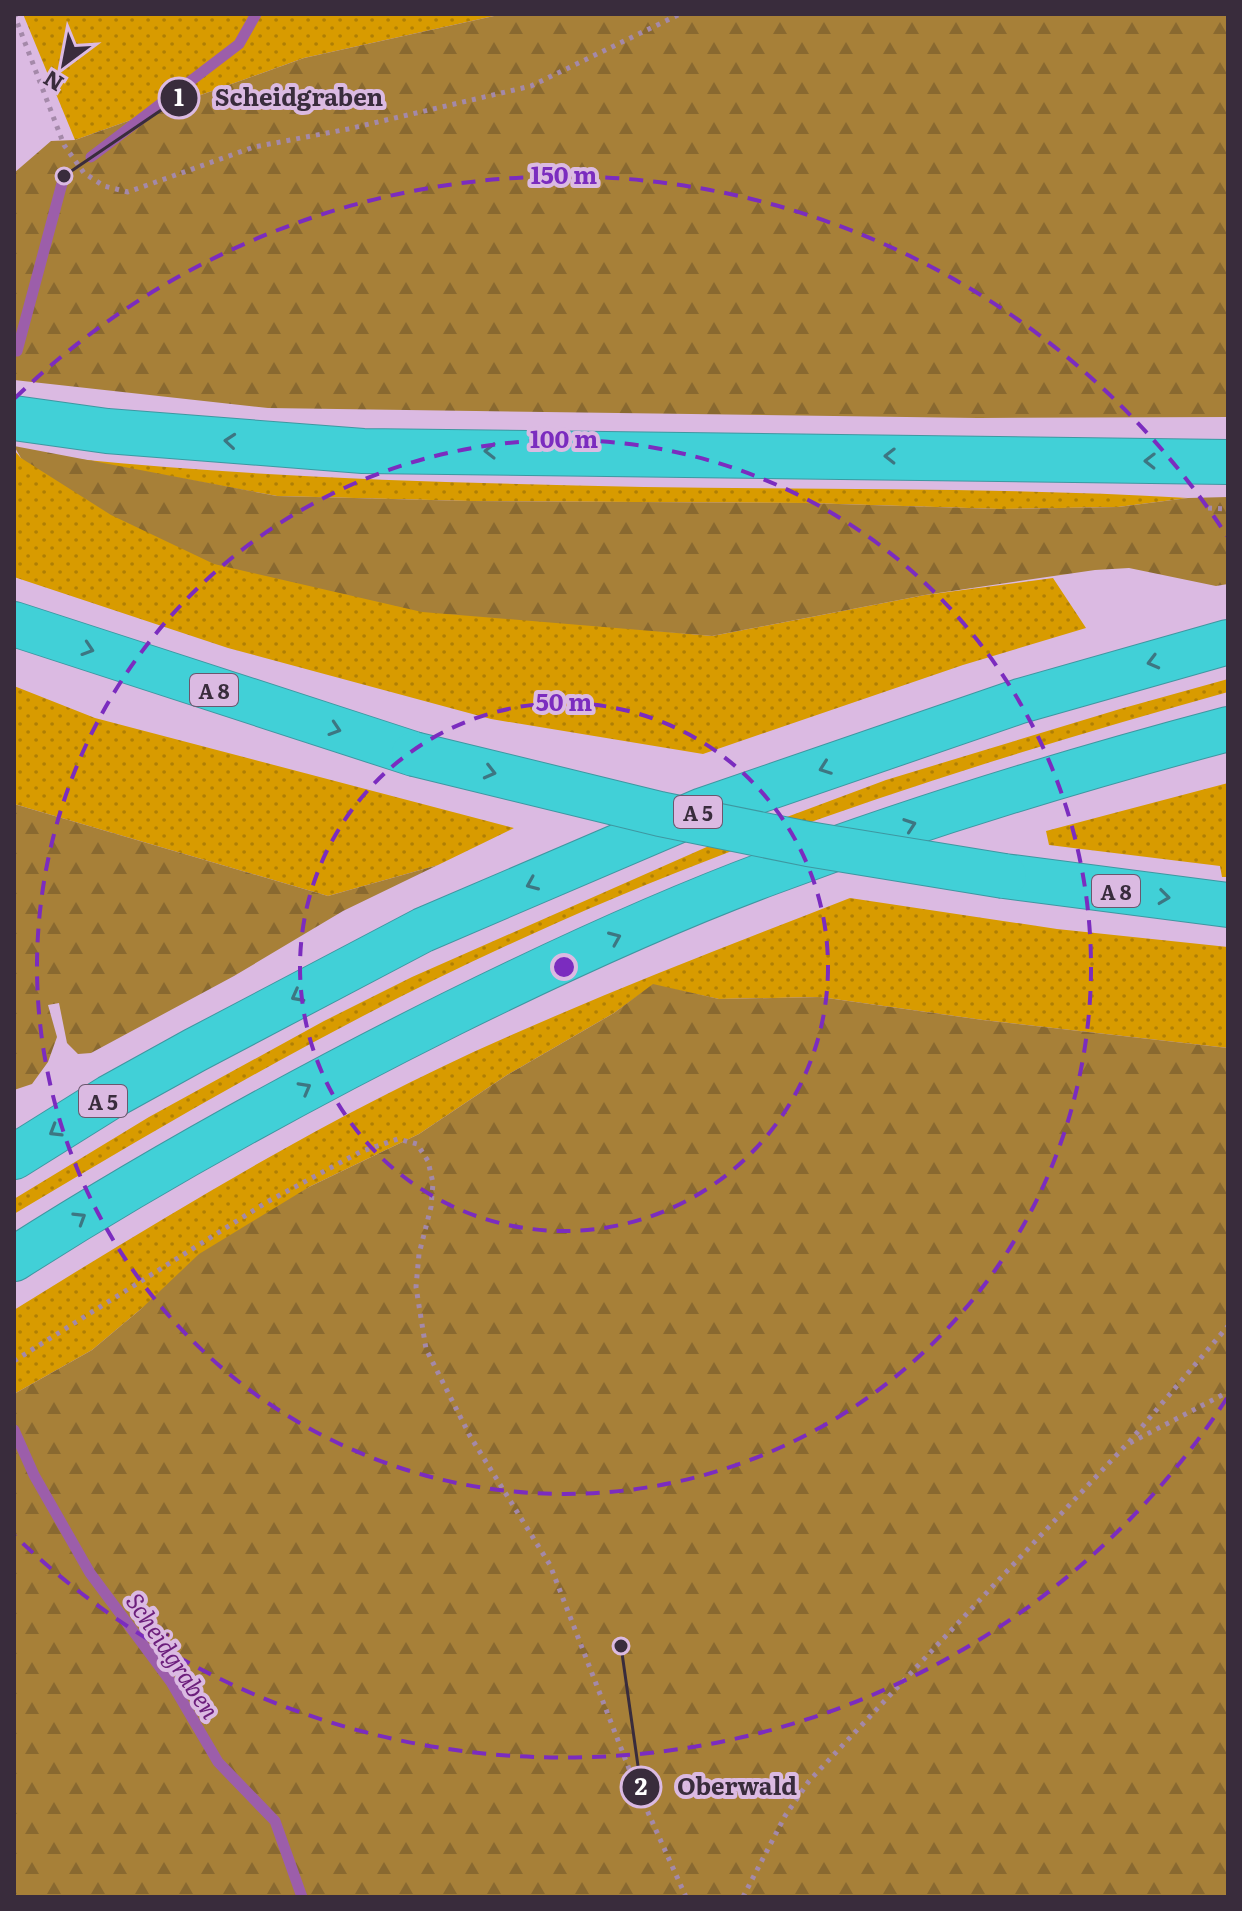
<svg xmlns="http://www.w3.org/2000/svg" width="1242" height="1911" font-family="Literata,serif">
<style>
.grass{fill:url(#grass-dots)}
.forest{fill:url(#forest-firs)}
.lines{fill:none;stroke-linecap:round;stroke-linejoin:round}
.stream{stroke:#9c5eaa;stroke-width:11}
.motorway-casing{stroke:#3e97a1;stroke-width:46}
.path{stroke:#a489a9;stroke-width:5;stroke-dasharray:4 6;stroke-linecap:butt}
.motorway{stroke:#41d0d7;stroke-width:44}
.motorway-bridge-casing{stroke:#3e97a1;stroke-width:46;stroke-linecap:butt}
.motorway-bridge{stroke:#41d0d7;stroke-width:44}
.oneway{stroke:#3d7682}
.ring{fill:none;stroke:#7b2cbf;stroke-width:4;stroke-dasharray:14 10}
.labels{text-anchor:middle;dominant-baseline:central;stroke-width:8;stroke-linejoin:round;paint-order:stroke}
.shield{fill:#dbbae2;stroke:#6a576e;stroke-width:2}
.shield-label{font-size:20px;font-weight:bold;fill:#392c3c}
.water-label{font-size:24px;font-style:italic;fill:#6c1e7c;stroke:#dbbae2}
.centre{fill:#7b2cbf;stroke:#dbbae2;stroke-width:4}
.ring-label{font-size:24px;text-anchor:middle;font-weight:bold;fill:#7b2cbf;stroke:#dbbae2;stroke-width:8;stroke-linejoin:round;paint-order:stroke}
.leader{fill:none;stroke:#392c3c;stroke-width:3}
.callout-dot{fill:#392c3c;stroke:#dbbae2;stroke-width:3}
.mark-label{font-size:24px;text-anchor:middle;font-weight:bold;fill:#fff}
.callout-label{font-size:24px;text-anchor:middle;font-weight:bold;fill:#392c3c;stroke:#dbbae2;stroke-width:8;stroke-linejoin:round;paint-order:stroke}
</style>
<defs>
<pattern id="grass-dots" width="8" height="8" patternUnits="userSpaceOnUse" patternTransform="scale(2)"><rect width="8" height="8" fill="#d89b00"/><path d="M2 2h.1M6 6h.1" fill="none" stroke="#b07f04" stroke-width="1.8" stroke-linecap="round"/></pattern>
<pattern id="forest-firs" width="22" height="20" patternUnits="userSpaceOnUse" patternTransform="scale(2)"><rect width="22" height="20" fill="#a78038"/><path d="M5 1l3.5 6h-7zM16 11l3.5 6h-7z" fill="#896930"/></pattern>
</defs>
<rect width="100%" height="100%" fill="#dbbae2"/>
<path class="grass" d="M 23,14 L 503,14 L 304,58 L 75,140 Z
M 14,450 L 21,458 L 572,623 L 712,636 L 925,595 L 1053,578 L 1086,628 L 963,665 L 703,754 L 491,719 L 228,648 L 14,577 Z
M 76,459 C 265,478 454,483 644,487 C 825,490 1006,487 1188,498 L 1118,507 L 1001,509 L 806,503 L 470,501 L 277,496 Z
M 1228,679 L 1228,692 C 991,758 754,833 530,935 C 351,1015 182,1114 14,1214 L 14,1199 L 149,1117 L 324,1021 L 412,977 L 709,846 L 886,780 L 1120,709 Z
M 14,686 L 95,718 L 514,828 L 438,865 L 328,896 L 14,804 Z
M 1228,783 L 1228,877 L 1222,877 L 1220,866 L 1049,845 L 1046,831 Z
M 850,898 L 1057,929 L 1228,947 L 1228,1048 L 983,1020 L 820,997 L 719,999 L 653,985 L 614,1013 L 507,1075 L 419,1134 L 309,1187 L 141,1309 L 92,1350 L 14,1394 L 14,1310 C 174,1211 334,1113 507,1037 C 620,987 735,943 850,898 Z"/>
<path class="forest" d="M 503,14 L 1228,14 L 1228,417 L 978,418 L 268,408 L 14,380 L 14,173 L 51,141 L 75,140 L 304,58 Z
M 14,446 L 277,496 L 470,501 L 806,503 L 1001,509 L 1118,507 L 1188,498 L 1228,497 L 1228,584 L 1216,586 L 1129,568 L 1095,570 L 925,595 L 712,636 L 422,612 L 214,564 L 111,515 L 21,458 Z
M 14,804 L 328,896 L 438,865 L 343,911 L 234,976 L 91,1053 L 78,1054 L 67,1043 L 59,1003 L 48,1005 L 57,1037 L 48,1062 L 32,1084 L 14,1090 Z
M 653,984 L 719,999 L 820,997 L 983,1020 L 1228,1048 L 1228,1897 L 14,1897 L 14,1394 L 92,1350 L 141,1309 L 199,1254 L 309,1187 L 419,1134 L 507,1075 L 614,1013 Z"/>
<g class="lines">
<path class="stream" d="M 91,157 L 239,44 L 256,14
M 14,350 L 17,351 L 64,176
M 14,1430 L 34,1475 L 90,1573 L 171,1682 L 218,1762 L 275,1821 L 302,1897"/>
<g class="motorway-casing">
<path id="motorway" d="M 14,418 L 107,431 L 363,451 L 1228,462
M 14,624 L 414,754
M 1004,876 L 1228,905
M 14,1157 L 110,1097 L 195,1050 L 423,930 L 703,810 L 1020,701 L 1228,642
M 14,1259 C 155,1169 301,1089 451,1014 C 554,963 661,913 769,873 C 919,817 1073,770 1228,729"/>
</g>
<path class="path" d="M 14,14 L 64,145 L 84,173 L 104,186 L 128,192 L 254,147 L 348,129 L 531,86 L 680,14
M 1208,508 L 1228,509
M 14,1361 L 267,1202 L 360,1152 L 398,1139 L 417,1144 L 428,1161 L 433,1183 L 431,1207 L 419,1254 L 416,1287 L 426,1349 L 470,1436 L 550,1565 L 633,1779 L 686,1897
M 1129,1442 L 1228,1326
M 743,1897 L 785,1816 L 809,1781 L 1126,1445 L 1228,1392"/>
<use href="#motorway" class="motorway"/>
<g class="motorway-bridge-casing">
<path id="motorway-bridge" d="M 414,754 L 660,814 L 808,844 L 1004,876"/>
</g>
<use href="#motorway-bridge" class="motorway-bridge"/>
</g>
<defs><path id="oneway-chevron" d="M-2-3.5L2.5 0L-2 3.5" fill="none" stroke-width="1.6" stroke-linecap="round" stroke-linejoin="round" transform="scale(2)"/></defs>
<g class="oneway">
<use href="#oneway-chevron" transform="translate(230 441) rotate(-175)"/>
<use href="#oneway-chevron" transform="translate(490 451) rotate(-180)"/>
<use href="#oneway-chevron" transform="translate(890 456) rotate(-179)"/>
<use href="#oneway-chevron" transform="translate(1150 461) rotate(-179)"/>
<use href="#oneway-chevron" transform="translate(88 649) rotate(18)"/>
<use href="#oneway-chevron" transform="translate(1153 662) rotate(165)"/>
<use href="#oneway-chevron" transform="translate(335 729) rotate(18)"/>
<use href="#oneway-chevron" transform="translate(825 768) rotate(160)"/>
<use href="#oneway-chevron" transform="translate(490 772) rotate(14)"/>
<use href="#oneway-chevron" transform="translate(910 825) rotate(-19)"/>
<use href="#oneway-chevron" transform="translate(532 884) rotate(157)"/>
<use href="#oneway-chevron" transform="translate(1164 897) rotate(7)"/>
<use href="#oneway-chevron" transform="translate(615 938) rotate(-23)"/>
<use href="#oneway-chevron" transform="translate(297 996) rotate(152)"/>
<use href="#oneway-chevron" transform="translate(305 1088) rotate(-29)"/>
<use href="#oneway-chevron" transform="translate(55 1131) rotate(149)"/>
<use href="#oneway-chevron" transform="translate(80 1218) rotate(-32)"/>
</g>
<g class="ring">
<circle cx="564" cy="967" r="264"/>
<circle cx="564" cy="967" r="527"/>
<path d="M1227 1398A791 791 0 0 1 15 1536M15 398A791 791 0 0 1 1227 536"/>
</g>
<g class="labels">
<g class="shield">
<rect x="190" y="674" width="48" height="32" rx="6"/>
<rect x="674" y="796" width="48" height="32" rx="6"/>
<rect x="1092" y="875" width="48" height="32" rx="6"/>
<rect x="79" y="1085" width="48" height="32" rx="6"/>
</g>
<g class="shield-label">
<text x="214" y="690">A 8</text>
<text x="698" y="812">A 5</text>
<text x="1116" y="891">A 8</text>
<text x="103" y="1101">A 5</text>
</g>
<g class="water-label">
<text transform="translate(174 1655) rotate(56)">Scheidgraben</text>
</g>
</g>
<circle cx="564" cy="967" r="12" class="centre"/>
<g class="ring-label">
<text x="564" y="184">150 m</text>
<text x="564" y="448">100 m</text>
<text x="564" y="711">50 m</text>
</g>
<path class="leader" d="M64 176L179 98M621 1646L641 1787"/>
<g class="callout-dot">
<circle cx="64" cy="176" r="8"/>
<circle cx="621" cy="1646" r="8"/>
<circle cx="179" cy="98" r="20"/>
<circle cx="641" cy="1787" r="20"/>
</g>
<g class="mark-label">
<text x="179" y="106">1</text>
<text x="641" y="1795">2</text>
</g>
<g class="callout-label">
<text x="299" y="106">Scheidgraben</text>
<text x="737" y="1795">Oberwald</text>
</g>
<rect width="1242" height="1911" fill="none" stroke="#392c3c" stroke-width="32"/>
<g transform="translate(64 64) rotate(212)" stroke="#dbbae2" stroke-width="6" paint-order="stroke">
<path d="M0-6L14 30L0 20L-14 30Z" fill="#392c3c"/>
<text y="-12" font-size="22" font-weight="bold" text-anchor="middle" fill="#392c3c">N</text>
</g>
</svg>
